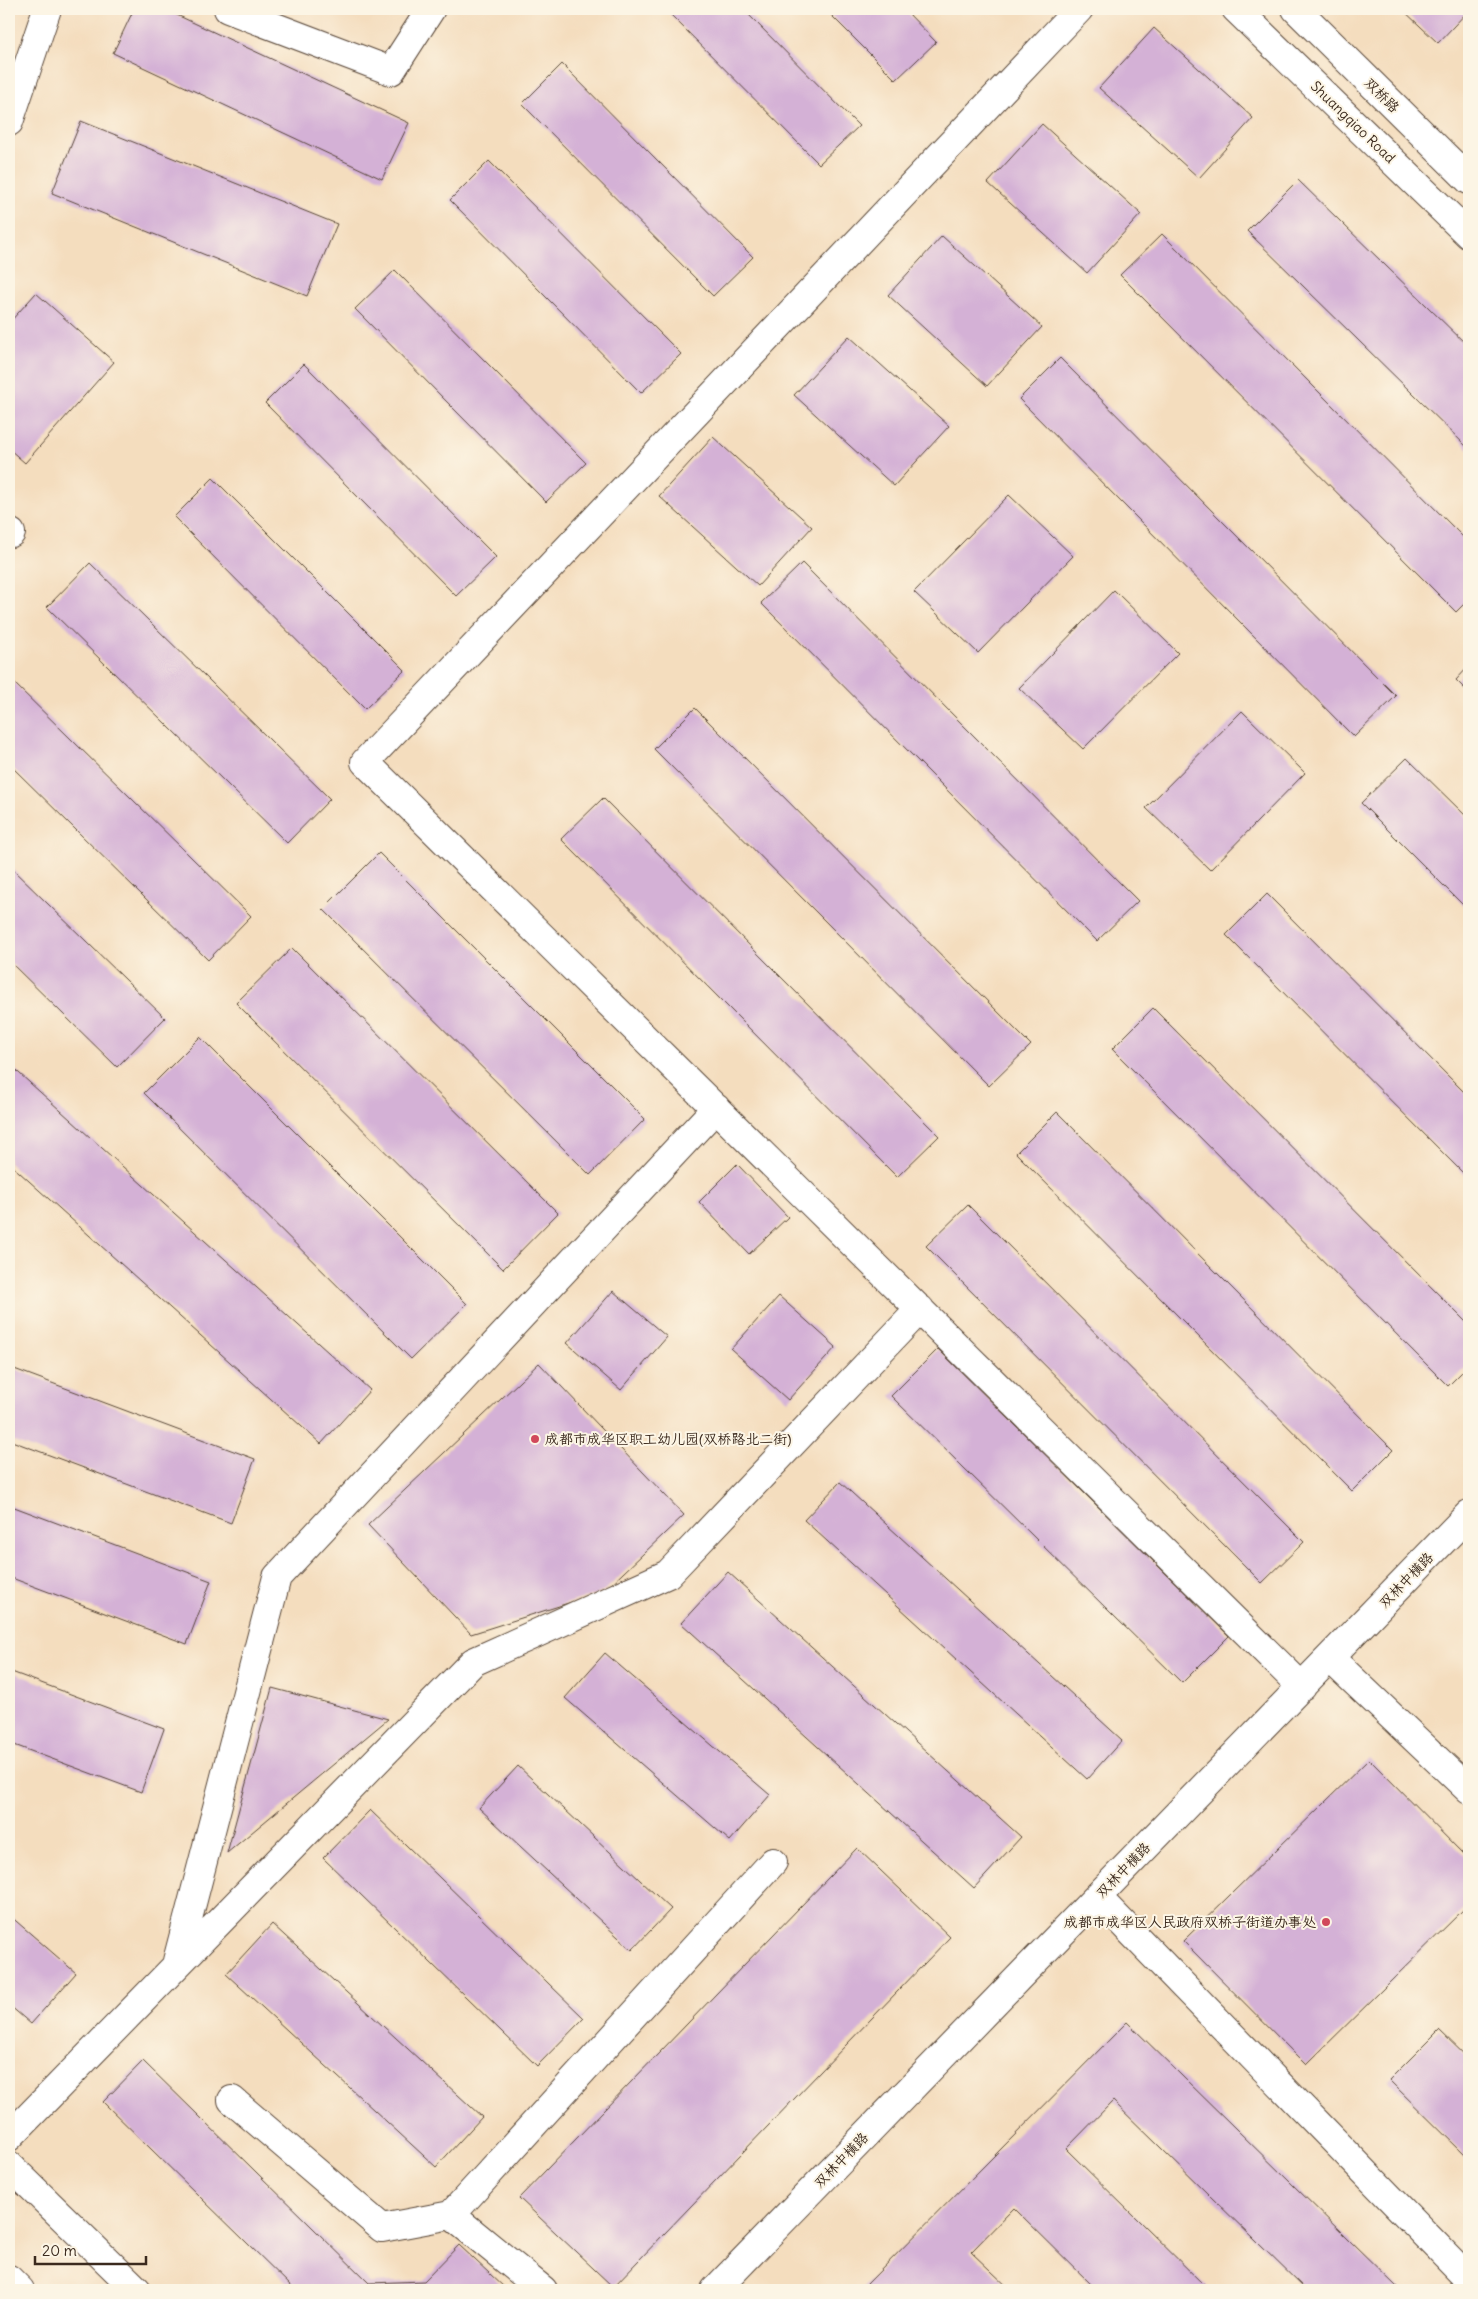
<svg xmlns="http://www.w3.org/2000/svg" width="1478" height="2299" font-family="Delius,'LXGW WenKai TC',sans-serif">
<style>
.building{fill:#d4b1d6}
.lines{fill:none;stroke-linecap:round;stroke-linejoin:round}
.minor-casing{stroke:#574536;stroke-width:30}
.major-casing{stroke:#574536;stroke-width:30}
.minor{stroke:#fff;stroke-width:28}
.major{stroke:#fff;stroke-width:28}
.poi-dot{fill:#d1495b;stroke:#fcf5e5;stroke-width:2}
.labels{text-anchor:middle;dominant-baseline:central;stroke-width:4;stroke-linejoin:round;paint-order:stroke}
.street-label{font-size:14px;fill:#3b2a1e;stroke:#fcf5e5}
.poi-label{font-size:14px;fill:#3b2a1e;stroke:#fcf5e5;text-anchor:start}
</style>
<rect width="100%" height="100%" fill="#fcf5e5"/>
<filter id="ink" filterUnits="userSpaceOnUse"><feTurbulence type="fractalNoise" baseFrequency=".02" numOctaves="2"/><feDisplacementMap in="SourceGraphic" scale="10" xChannelSelector="R" yChannelSelector="G"/><feConvolveMatrix kernelMatrix="1 2 1 2 8 2 1 2 1" color-interpolation-filters="sRGB"/></filter>
<filter id="wash" filterUnits="userSpaceOnUse"><feTurbulence type="fractalNoise" baseFrequency=".0096" numOctaves="4" result="noise"/><feDisplacementMap in="SourceGraphic" scale="20" xChannelSelector="R" yChannelSelector="G"/><feGaussianBlur stdDeviation="1.12" result="paint"/><feColorMatrix in="noise" values="0 0 0 0 0 0 0 0 0 0 0 0 0 0 0 0 0 1.4 0 .05"/><feComposite in="paint" operator="in"/></filter>
<g filter="url(#wash)">
<rect width="100%" height="100%" fill="#f4ddbe"/>
<g id="blocks">
<path class="building" d="M 134,9 L 164,9 L 409,123 L 382,179 L 113,53 Z
M 665,9 L 743,9 L 859,126 L 819,164 Z
M 825,9 L 904,9 L 936,42 L 896,80 Z
M 1402,9 L 1469,9 L 1469,10 L 1438,43 Z
M 1154,28 L 1253,118 L 1199,178 L 1099,88 Z
M 562,64 L 753,257 L 713,296 L 522,104 Z
M 81,121 L 337,224 L 307,296 L 52,193 Z
M 1042,124 L 1141,214 L 1087,273 L 988,183 Z
M 489,161 L 681,354 L 641,393 L 450,200 Z
M 1298,180 L 1469,347 L 1469,449 L 1247,231 Z
M 1162,234 L 1469,543 L 1469,599 L 1456,612 L 1120,275 Z
M 942,236 L 1042,327 L 987,386 L 888,295 Z
M 395,270 L 586,463 L 546,502 L 355,309 Z
M 36,293 L 114,362 L 25,463 L 9,449 L 9,323 Z
M 849,336 L 949,426 L 894,486 L 794,395 Z
M 1060,358 L 1396,696 L 1354,737 L 1019,399 Z
M 304,364 L 496,557 L 456,596 L 265,403 Z
M 713,437 L 812,527 L 758,586 L 659,496 Z
M 213,478 L 405,670 L 365,709 L 174,517 Z
M 1009,495 L 1073,556 L 978,653 L 914,592 Z
M 90,563 L 330,799 L 287,843 L 47,607 Z
M 802,563 L 1138,901 L 1097,941 L 761,603 Z
M 1114,590 L 1178,653 L 1083,749 L 1019,688 Z
M 1469,666 L 1469,693 L 1456,680 Z
M 11,680 L 251,916 L 208,960 L 9,764 L 9,682 Z
M 695,708 L 1031,1045 L 989,1086 L 654,749 Z
M 1242,711 L 1305,773 L 1210,870 L 1146,808 Z
M 1407,758 L 1469,819 L 1469,911 L 1361,803 Z
M 603,798 L 939,1136 L 897,1177 L 561,839 Z
M 379,853 L 645,1119 L 590,1175 L 323,909 Z
M 9,866 L 165,1018 L 117,1067 L 9,961 Z
M 1267,894 L 1469,1097 L 1469,1179 L 1226,935 Z
M 292,948 L 558,1213 L 503,1269 L 236,1003 Z
M 1153,1008 L 1469,1325 L 1469,1365 L 1448,1386 L 1112,1049 Z
M 200,1037 L 467,1304 L 411,1359 L 144,1093 Z
M 9,1064 L 370,1390 L 321,1444 L 9,1163 Z
M 1057,1112 L 1393,1450 L 1352,1491 L 1016,1153 Z
M 737,1164 L 788,1217 L 749,1254 L 699,1202 Z
M 968,1205 L 1304,1542 L 1262,1583 L 926,1246 Z
M 613,1291 L 667,1337 L 621,1390 L 567,1343 Z
M 779,1296 L 836,1347 L 788,1400 L 731,1349 Z
M 938,1349 L 1229,1636 L 1182,1683 L 891,1396 Z
M 539,1363 L 684,1515 L 603,1592 L 471,1634 L 368,1525 Z
M 9,1367 L 255,1459 L 231,1523 L 9,1440 Z
M 840,1482 L 1122,1740 L 1087,1779 L 804,1520 Z
M 9,1505 L 211,1581 L 187,1644 L 9,1577 Z
M 728,1572 L 1021,1837 L 974,1888 L 681,1623 Z
M 605,1653 L 770,1795 L 730,1841 L 565,1698 Z
M 9,1671 L 164,1729 L 141,1792 L 9,1743 Z
M 272,1688 L 388,1719 L 227,1853 Z
M 1369,1759 L 1469,1860 L 1469,1904 L 1306,2065 L 1183,1941 Z
M 518,1766 L 671,1909 L 632,1950 L 479,1808 Z
M 370,1810 L 584,2018 L 537,2066 L 323,1858 Z
M 857,1848 L 950,1937 L 613,2287 L 519,2198 Z
M 9,1915 L 76,1973 L 31,2024 L 9,2005 Z
M 272,1924 L 482,2117 L 436,2167 L 226,1974 Z
M 1127,2022 L 1400,2290 L 1306,2290 L 1113,2101 L 1066,2149 L 1209,2290 L 1097,2290 L 1014,2208 L 971,2252 L 1011,2290 L 861,2290 Z
M 1439,2030 L 1469,2059 L 1469,2159 L 1389,2080 Z
M 143,2061 L 369,2283 L 424,2281 L 459,2245 L 505,2288 L 503,2290 L 295,2290 L 103,2102 Z"/>
</g>
</g>
<g filter="url(#ink)">
<use href="#blocks" fill-opacity="0" stroke="#574536" stroke-width="1"/>
<g class="lines">
<g class="minor-casing">
<path id="minor" d="M 228,9 L 391,71 L 431,9
M 1079,9 L 365,762 L 1302,1687
M 9,122 L 47,9
M 9,532 L 11,533
M 1330,1658 L 1469,1790
M 1097,1897 L 1469,2279
M 177,1961 L 277,1577 L 716,1108
M 232,2100 L 382,2228 L 451,2215 L 773,1862
M 9,2137 L 473,1662 L 668,1574 L 920,1309
M 451,2215 L 543,2290
M 715,2290 L 1469,1514"/>
</g>
<g class="major-casing">
<path id="major" d="M 1236,9 L 1469,235
M 1296,9 L 1469,180
M 9,2165 L 137,2290
M 9,2279 L 20,2290"/>
</g>
<use href="#minor" class="minor"/>
<use href="#major" class="major"/>
</g>
</g>
<g class="poi-dot">
<circle cx="535" cy="1439" r="5"/>
<circle cx="1326" cy="1922" r="5"/>
</g>
<g class="labels">
<g class="street-label">
<text transform="translate(1382 95) rotate(45)">双桥路</text>
<text transform="translate(1353 122) rotate(44)">Shuangqiao Road</text>
<text transform="translate(1406 1580) rotate(-46)">双林中横路</text>
<text transform="translate(1123 1870) rotate(-46)">双林中横路</text>
<text transform="translate(841 2160) rotate(-46)">双林中横路</text>
</g>
<g class="poi-label">
<text x="545" y="1439">成都市成华区职工幼儿园(双桥路北二街)</text>
<text x="1316" y="1922" text-anchor="end">成都市成华区人民政府双桥子街道办事处</text>
</g>
</g>
<rect width="1478" height="2299" fill="none" stroke="#fcf5e5" stroke-width="30"/>
<path d="M35 2256v8h111v-8" fill="none" stroke="#3b2a1e" stroke-width="2.5"/>
<text x="42" y="2256" font-size="15" fill="#3b2a1e" stroke="#fcf5e5" stroke-width="4" paint-order="stroke">20 m</text>
</svg>
